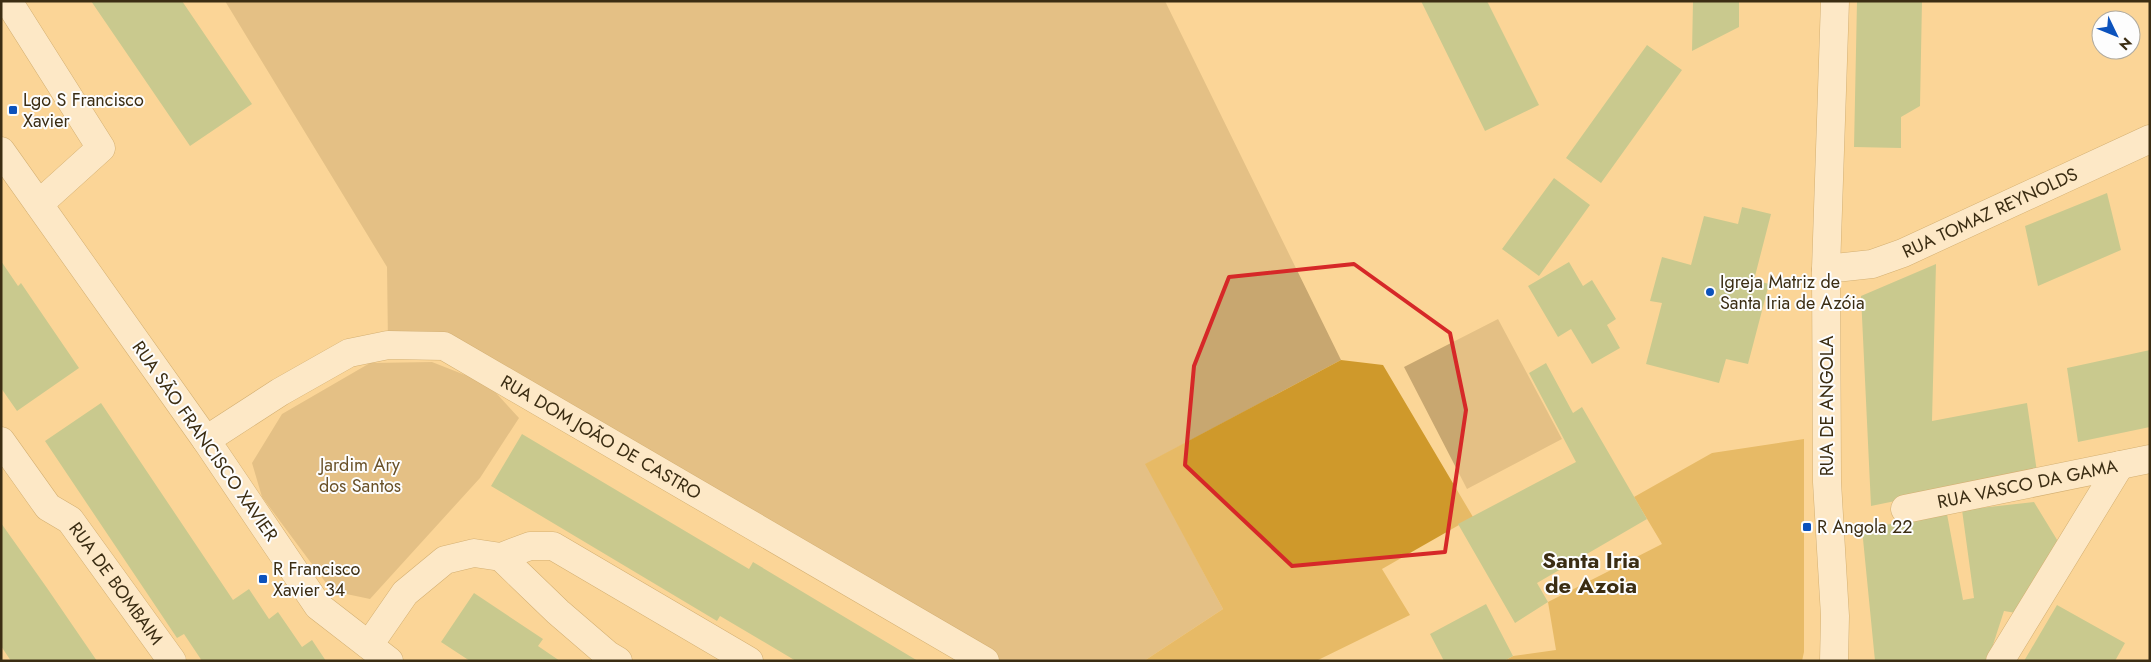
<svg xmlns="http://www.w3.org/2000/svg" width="2151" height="662" font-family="Jost,sans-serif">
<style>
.green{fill:#c8a770}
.forest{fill:#cf992b}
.building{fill:#8dba84}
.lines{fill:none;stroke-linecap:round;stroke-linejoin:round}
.street-casing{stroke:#a58245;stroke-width:29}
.secondary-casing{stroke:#a58245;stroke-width:29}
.street{stroke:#fff;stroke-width:28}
.secondary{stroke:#fff;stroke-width:28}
.marked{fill:none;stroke:#d62828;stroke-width:4;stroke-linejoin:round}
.poi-dot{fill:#0c52bc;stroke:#fdfdfd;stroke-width:2}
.labels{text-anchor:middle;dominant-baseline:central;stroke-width:4;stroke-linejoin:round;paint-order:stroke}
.poi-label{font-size:18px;fill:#3b2d13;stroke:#fdfdfd;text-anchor:start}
.street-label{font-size:18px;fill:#3b2d13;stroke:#fdfdfd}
.park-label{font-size:18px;fill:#695128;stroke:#fdfdfd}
.district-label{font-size:22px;font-weight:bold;fill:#3b2d13;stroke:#fdfdfd}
</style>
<rect width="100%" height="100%" fill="#fbd697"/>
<path class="green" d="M 225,1 L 1165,1 L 1341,360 L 1146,464 L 1223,609 L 1144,661 L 985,661 L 444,346 L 388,345 L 387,267 Z
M 1498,319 L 1562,439 L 1467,489 L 1404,367 Z
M 432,362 L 488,384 L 519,418 L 480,478 L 370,599 L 332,591 L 262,497 L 252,463 L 282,414 L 370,363 Z"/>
<path class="forest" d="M 1341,360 L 1383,365 L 1473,517 L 1382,569 L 1410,615 L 1316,661 L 1144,661 L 1223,609 L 1145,464 Z
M 1804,439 L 1804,652 L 1802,661 L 1504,661 L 1513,656 L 1556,650 L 1548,602 L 1662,544 L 1634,497 L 1712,453 Z"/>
<path class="building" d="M 91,1 L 182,1 L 252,104 L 190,146 Z
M 1421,1 L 1487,1 L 1539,105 L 1485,131 Z
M 1693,1 L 1739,1 L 1739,27 L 1692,51 Z
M 1857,1 L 1922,1 L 1920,106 L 1901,117 L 1901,148 L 1854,147 Z
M 1647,45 L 1682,70 L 1601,183 L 1566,158 Z
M 1554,178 L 1590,205 L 1539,276 L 1502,249 Z
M 2107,193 L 2121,250 L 2038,286 L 2025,226 Z
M 1742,207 L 1771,214 L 1754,280 L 1769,284 L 1748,364 L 1726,359 L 1719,383 L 1646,364 L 1662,303 L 1650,301 L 1662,257 L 1691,265 L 1704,216 L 1738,224 Z
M 1,261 L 18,286 L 21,283 L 79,368 L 17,411 L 1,388 Z
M 1569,262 L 1583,286 L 1592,280 L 1616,319 L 1607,325 L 1620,348 L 1592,364 L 1571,329 L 1558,337 L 1528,286 Z
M 1936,264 L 1932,421 L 2027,403 L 2037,472 L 1871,506 L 1861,296 Z
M 2150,350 L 2150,427 L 2078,442 L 2067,368 Z
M 1546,363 L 1573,413 L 1582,407 L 1647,519 L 1537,583 L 1548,602 L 1515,623 L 1458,524 L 1576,462 L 1529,373 Z
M 101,403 L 233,600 L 249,589 L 269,619 L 278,612 L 302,647 L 312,640 L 326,661 L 202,661 L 184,634 L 177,638 L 45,441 Z
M 522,434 L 749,569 L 753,562 L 918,661 L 796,661 L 720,616 L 717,621 L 491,486 Z
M 2034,502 L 2059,543 L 2016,613 L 2004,611 L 1991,651 L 1985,661 L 1875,661 L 1862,529 L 1947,514 L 1963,600 L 1974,598 L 1962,510 Z
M 1,523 L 47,588 L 97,661 L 11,661 L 1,646 Z
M 474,593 L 543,639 L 538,646 L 560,661 L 470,661 L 441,642 Z
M 1486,604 L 1513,656 L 1504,661 L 1444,661 L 1430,634 Z
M 2057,605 L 2125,643 L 2115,661 L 2024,661 Z"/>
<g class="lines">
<g class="street-casing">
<g id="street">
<path d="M 8,1 L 101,148 L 39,204"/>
<path d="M 1,151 L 206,440"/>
<path id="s1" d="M 1826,269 L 1872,264 L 1903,253 L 2150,139"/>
<path id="s2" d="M 1,441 L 48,507 L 70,520 L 172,661"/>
<path id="s3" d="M 1905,509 L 2150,459"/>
<path d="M 501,557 L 558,612 L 608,655 L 618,661"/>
<path d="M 369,645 L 405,593 L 445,560 L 474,553 L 501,557 L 530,546 L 553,546 L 749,661"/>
<path d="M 2000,661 L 2120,465"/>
</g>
</g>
<g class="secondary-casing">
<g id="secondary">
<path id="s4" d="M 389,661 L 318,606 L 206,440 L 280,392 L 349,353 L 388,345 L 444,346 L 985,661"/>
<path d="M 1834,661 L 1835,616 L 1827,482 L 1826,269 L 1835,1"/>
</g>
</g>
<use href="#street" class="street"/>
<use href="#secondary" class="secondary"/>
</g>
<path d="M0 0H2151V662H0ZM 1354,264 L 1450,333 L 1466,410 L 1445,552 L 1292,566 L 1185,465 L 1194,366 L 1229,277 Z" fill="#fbd697" fill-opacity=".55" fill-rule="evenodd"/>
<path class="marked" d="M 1354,264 L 1450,333 L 1466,410 L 1445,552 L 1292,566 L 1185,465 L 1194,366 L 1229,277 Z"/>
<g class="poi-dot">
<rect x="8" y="105" width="10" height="10" rx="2.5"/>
<circle cx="1710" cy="292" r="5"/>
<rect x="1802" y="522" width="10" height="10" rx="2.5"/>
<rect x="258" y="574" width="10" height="10" rx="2.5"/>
</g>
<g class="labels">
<g class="poi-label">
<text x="23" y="100">Lgo S Francisco<tspan x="23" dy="21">Xavier</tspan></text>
<text x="1720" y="282">Igreja Matriz de<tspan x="1720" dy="21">Santa Iria de Azóia</tspan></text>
<text x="1817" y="527">R Angola 22</text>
<text x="273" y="569">R Francisco<tspan x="273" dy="21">Xavier 34</tspan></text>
</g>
<g class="street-label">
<text stroke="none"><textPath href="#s1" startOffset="175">RUA TOMAZ REYNOLDS</textPath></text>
<text transform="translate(1827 406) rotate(-90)">RUA DE ANGOLA</text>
<text stroke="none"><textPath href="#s4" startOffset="735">RUA DOM JOÃO DE CASTRO</textPath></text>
<text transform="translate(205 441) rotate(55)">RUA SÃO FRANCISCO XAVIER</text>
<text stroke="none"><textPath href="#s3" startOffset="125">RUA VASCO DA GAMA</textPath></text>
<text stroke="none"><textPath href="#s2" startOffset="185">RUA DE BOMBAIM</textPath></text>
</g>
<g class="park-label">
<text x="360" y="465">Jardim Ary<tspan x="360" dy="21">dos Santos</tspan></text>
</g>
<g class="district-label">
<text x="1591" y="560">Santa Iria<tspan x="1591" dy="25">de Azoia</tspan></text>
</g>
</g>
<rect width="2151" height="662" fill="none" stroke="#3b2d13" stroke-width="5"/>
<g transform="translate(2116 35) rotate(133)"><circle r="24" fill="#fdfdfd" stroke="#afaa9f"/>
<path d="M0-4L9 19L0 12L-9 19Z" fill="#0c52bc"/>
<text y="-8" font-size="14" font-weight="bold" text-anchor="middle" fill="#3b2d13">N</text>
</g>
</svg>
